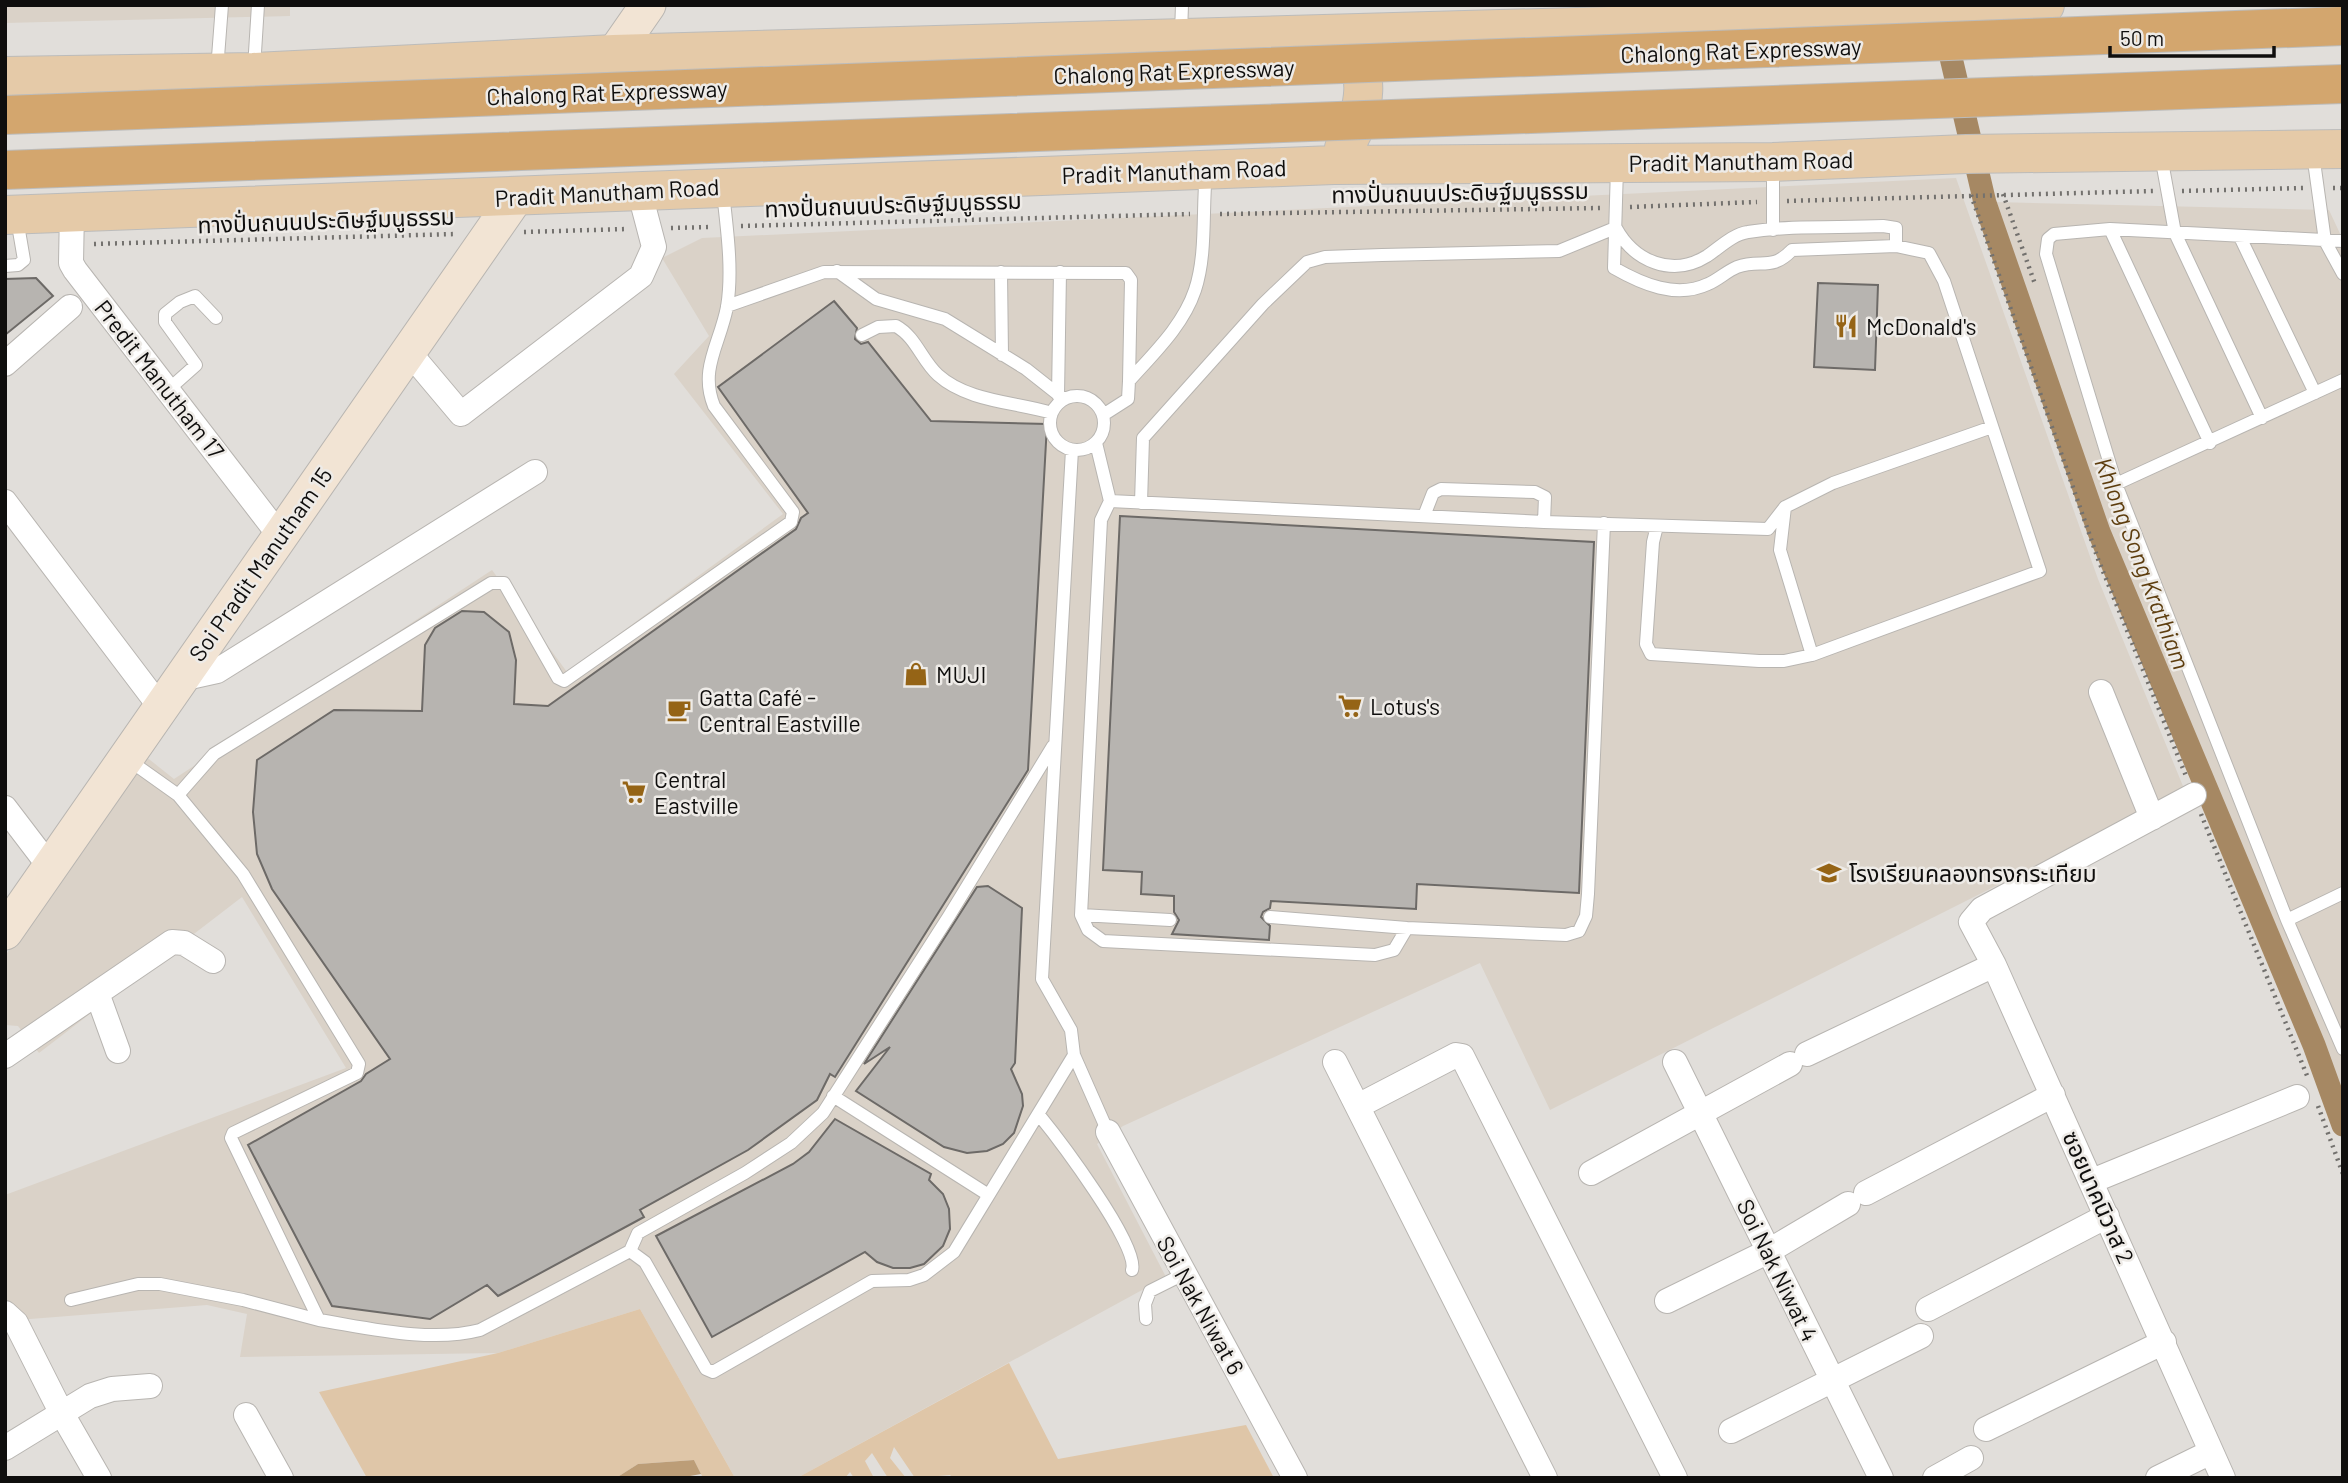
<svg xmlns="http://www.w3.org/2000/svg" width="2348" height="1483" font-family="Barlow,'Noto Sans Thai',sans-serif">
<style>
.built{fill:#dad2c8}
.green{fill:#dfc6a8}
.forest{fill:#bc9d77}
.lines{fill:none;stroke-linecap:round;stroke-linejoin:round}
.canal{stroke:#a68863;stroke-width:23}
.building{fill:#b7b4b0;stroke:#6d6a67;stroke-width:2}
.lane-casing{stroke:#b8b5b1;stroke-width:14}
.street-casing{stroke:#b8b5b1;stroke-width:26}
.secondary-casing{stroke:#b8b5b1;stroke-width:37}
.primary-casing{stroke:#bcbcbb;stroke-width:40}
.path{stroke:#73716e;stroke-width:4.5;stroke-dasharray:2 5;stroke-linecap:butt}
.lane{stroke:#fff;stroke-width:12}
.street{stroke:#fff;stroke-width:24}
.secondary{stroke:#f2e4d4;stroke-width:35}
.primary{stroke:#e5caa8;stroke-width:38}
.highway-bridge-casing{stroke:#bcbcbb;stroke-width:40;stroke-linecap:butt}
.highway-bridge{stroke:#d3a66e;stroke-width:38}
.labels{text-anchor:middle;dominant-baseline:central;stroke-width:5;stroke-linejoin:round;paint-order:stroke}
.street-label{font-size:23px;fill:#0f0e0d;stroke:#eeebe7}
.poi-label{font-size:23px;fill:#0f0e0d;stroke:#eeebe7;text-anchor:start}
.water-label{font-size:24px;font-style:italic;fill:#5d3d0e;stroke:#eeebe7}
</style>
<rect width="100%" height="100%" fill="#e1deda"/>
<path class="built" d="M 5,5 L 290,5 L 290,16 L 5,23 Z
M 1956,178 L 2098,579 L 2185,791 L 1550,1110 L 1480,963 L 1123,1126 L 1097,1144 L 1166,1277 L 797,1478 L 735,1478 L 640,1309 L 498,1353 L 240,1357 L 247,1314 L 207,1305 L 5,1321 L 5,1195 L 346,1068 L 242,897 L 39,1053 L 18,1026 L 5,1025 L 5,956 L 145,756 L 174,779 L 492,570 L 567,672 L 783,514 L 674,374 L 709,336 L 662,258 L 702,238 Z
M 1994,202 L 2329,210 L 2343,240 L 2343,1104 L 2107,523 Z"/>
<path class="green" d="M 640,1309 L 735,1478 L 703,1478 L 694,1460 L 638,1464 L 616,1478 L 367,1478 L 319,1392 L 498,1353 Z
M 1009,1363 L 1058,1459 L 1246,1425 L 1274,1478 L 953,1478 L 950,1475 L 915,1478 L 894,1447 L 890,1458 L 906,1478 L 888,1478 L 872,1453 L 865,1461 L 874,1478 L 854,1478 L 850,1472 L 845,1478 L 797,1478 Z"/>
<path class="forest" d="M 694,1460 L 701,1474 L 679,1478 L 616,1478 L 638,1464 Z"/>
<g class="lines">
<path class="canal" d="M 1945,32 L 1985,203 L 2099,532 L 2314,1045 L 2343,1125"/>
</g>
<path class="building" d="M 36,278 L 53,296 L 5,335 L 5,279 Z
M 1818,283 L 1878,285 L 1875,370 L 1814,367 Z
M 834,301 L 857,328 L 855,339 L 861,344 L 868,342 L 931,421 L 1047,424 L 1028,770 L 835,1077 L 830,1074 L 817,1100 L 748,1150 L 640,1210 L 644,1217 L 498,1296 L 487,1285 L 430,1319 L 332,1306 L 248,1145 L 361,1081 L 366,1074 L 390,1059 L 272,889 L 257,854 L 253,812 L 257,760 L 334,710 L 422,711 L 425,645 L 435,628 L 462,611 L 484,612 L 509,632 L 516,660 L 514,704 L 548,706 L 796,529 L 801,518 L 808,513 L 718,387 Z
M 1120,516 L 1594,542 L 1579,893 L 1417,884 L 1416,909 L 1271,901 L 1270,908 L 1263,912 L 1261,917 L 1270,926 L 1269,940 L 1172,934 L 1179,920 L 1174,912 L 1174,896 L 1141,894 L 1142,872 L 1103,870 Z
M 988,886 L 1022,908 L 1015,1063 L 1011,1069 L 1022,1094 L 1023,1106 L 1014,1133 L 1003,1144 L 987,1151 L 967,1153 L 944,1147 L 856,1091 L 890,1047 L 864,1064 L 977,887 Z
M 835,1119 L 931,1174 L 929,1180 L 943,1194 L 949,1209 L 950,1229 L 943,1246 L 924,1264 L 910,1268 L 893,1268 L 877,1262 L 865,1252 L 712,1337 L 656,1236 L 793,1164 L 809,1152 Z"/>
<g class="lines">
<g class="lane-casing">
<path id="lane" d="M 1181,33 L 1182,5
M 254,68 L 258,5
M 217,70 L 222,5
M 2313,154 L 2325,241 L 2343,274
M 2161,156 L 2175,233 L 2262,418
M 1773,166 L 1773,230
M 1617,168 L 1614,268 C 1642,284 1676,299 1708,284 C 1718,280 1727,271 1737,267 C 1761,258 1771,272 1792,250 L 1896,246 L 1929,253 L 1944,281 L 2040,571 L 1812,655 L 1784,661 L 1759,661 L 1651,654 L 1646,644 L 1653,542 L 1657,526
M 1616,228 C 1634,261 1672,278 1707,256 C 1719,248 1733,234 1748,232 C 1792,225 1839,228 1883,226 L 1896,228 L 1896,246
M 2110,229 L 2210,443
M 2240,237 L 2315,393
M 2343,241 L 2110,229 L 2054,234 L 2048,239 L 2046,254 L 2116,484 L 2287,920 L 2343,893
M 5,266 L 18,265 L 24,260 L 17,219
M 837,271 L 876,299 L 945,319 L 1026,369 L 1064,399
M 1001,272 L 1002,355
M 727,306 L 824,272 L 1126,273 L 1131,280 L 1129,381
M 862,335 L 878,327 L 896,326 C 916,337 922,361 938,375 C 968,402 1016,402 1052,413
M 169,389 L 196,365 L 165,322 L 165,314 L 180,302 L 195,296 L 216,318
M 1058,395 L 1060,272
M1050 423a27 27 0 1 1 54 0a27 27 0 1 1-54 0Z
M 1103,415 L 1128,399 L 1129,381 C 1153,354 1183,326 1195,290 C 1207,254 1202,210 1206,172
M 1096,443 L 1110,501 L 1101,520 L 1081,915 L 1088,930 L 1103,941 L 1375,955 L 1394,950 L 1407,928
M 2116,484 L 2343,380
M 1110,501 L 1544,522 L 1768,529 L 1785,507 L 1833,483 L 1992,427
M 1141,503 L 1143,438 L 1263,304 L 1307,262 L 1325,257 L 1382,255 L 1559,251 L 1615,228
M 1785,507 L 1780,550 L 1812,655
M 1424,516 L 1433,493 L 1441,489 L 1535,492 L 1545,497 L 1544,522
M 126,758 L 178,795 L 243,874 L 359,1064 L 357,1073 L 233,1133 L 231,1138 L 319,1320 C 369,1328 430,1343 480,1330 L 630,1251 L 645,1262 L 706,1369 L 713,1372 L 872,1281 L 909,1280 L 924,1275 L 954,1252 L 1074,1055 L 1071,1030 L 1042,979 L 1072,450
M 178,795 L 214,754 L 491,583 L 504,583 L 558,678 L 564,681 L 791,522 L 793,512 L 714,406 C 699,369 720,344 727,307 C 733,271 727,229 723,193
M 1081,915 L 1170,920
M 1270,917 L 1407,928 L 1566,935 L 1579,931 L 1586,916 L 1588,894 L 1604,523
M 2287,920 L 2343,1049
M 1074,1055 L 1108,1132
M 833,1096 L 987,1194
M 1039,1115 C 1057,1137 1140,1246 1132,1270
M 630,1251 L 638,1233 L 745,1173 L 791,1143 L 823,1113 L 949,916 L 1053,746
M 71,1300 L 138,1284 L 160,1284 L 243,1300 L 319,1320
M 1146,1319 L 1145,1304 L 1150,1291 L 1184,1274"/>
</g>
<g class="street-casing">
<path id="street" d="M 72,210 L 71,263 L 75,270 L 280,536
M 408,351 L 461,414 L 641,276 L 654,247 L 639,190
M 5,364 L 70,307
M 5,502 L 161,708
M 181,679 L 217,671 L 535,472
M 2101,692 L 2152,818
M 2194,795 L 1982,909 L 1971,922 L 1994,965 L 2223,1478
M 5,808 L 50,867
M 97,993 L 118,1051
M 1807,1054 L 1994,965
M 5,1056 L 172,942 L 184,943 L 213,961
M 1335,1062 L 1545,1478
M 1675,1062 L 1881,1478
M 1358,1106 L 1456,1055 L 1462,1056 L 1675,1478
M 1108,1132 L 1295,1478
M 1591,1173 L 1790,1064
M 2092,1181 L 2297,1097
M 1866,1193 L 2053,1095
M 1667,1301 L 1767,1252 L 1848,1204
M 1928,1309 L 2107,1216
M 5,1313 L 16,1323 L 61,1412 L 99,1478
M 246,1415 L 281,1478
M 1986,1429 L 2164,1342
M 1731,1431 L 1921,1336
M 5,1448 L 90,1396 L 112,1389 L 150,1386
M 1935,1478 L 1971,1458
M 2158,1478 L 2211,1452"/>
</g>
<g class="secondary-casing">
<path id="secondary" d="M 614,54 L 648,5
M 5,932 L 516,197"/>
</g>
<g class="primary-casing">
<path id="primary" d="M 1336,42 C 1378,63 1364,115 1344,148
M 5,76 L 253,72 L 614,54 L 1717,23 L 2045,5
M 5,215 L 1334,165 L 1773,162 L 1966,154 L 2343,149"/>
</g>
<path class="path" d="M 2333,188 L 2343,188
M 2182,191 L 2303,188
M 2003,194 L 2035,284
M 1971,195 L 2098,559 L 2186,776
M 1787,201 L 2153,191
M 1630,207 L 1757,202
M 1220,214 L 1600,208
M 741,226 L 1190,214
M 671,228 L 711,227
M 524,232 L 627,229
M 94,244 L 456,234
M 2201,814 L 2308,1078
M 2318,1106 L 2343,1174"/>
<use href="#lane" class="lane"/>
<use href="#street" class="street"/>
<use href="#secondary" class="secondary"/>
<use href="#primary" class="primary"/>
<g class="highway-bridge-casing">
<path id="highway-bridge" d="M 5,115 L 2343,26
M 5,170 L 2343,84"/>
</g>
<use href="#highway-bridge" class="highway-bridge"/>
</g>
<defs>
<g id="restaurant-bare" transform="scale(1.89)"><path d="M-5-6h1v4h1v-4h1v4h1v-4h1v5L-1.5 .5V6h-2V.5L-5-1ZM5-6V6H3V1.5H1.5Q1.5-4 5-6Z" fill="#956416" stroke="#eeebe7" stroke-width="2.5" paint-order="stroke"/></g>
<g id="shop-bare" transform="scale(1.89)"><path d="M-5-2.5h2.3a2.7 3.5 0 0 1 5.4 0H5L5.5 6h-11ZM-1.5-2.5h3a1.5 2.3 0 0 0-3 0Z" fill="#956416" stroke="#eeebe7" stroke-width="2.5" paint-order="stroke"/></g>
<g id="supermarket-bare" transform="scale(1.89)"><path d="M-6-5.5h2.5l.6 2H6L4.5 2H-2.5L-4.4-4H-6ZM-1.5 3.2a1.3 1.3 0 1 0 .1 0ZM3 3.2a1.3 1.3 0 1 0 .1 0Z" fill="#956416" stroke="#eeebe7" stroke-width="2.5" paint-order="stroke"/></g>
<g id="cafe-bare" transform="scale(1.89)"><path d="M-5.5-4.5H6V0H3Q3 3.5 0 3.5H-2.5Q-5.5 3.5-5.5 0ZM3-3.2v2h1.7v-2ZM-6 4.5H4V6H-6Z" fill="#956416" stroke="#eeebe7" stroke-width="2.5" paint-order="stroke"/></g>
<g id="school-bare" transform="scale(1.89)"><path d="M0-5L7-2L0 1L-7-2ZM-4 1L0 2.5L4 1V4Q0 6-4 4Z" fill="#956416" stroke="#eeebe7" stroke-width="2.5" paint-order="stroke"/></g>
</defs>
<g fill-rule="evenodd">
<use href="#restaurant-bare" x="1846" y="326"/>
<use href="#shop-bare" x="916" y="674"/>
<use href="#supermarket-bare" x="1350" y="706"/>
<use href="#cafe-bare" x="679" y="710"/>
<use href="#supermarket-bare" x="634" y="792"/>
<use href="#school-bare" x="1829" y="873"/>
</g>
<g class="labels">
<g class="street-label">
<text transform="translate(1741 50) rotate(-2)">Chalong Rat Expressway</text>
<text transform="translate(1174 71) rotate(-2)">Chalong Rat Expressway</text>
<text transform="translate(607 92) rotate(-2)">Chalong Rat Expressway</text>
<text transform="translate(1741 161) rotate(-1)">Pradit Manutham Road</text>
<text transform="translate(1174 171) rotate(-2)">Pradit Manutham Road</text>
<text transform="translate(607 192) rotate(-3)">Pradit Manutham Road</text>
<text transform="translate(1460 192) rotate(-1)">ทางปั่นถนนประดิษฐ์มนูธรรม</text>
<text transform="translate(893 204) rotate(-2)">ทางปั่นถนนประดิษฐ์มนูธรรม</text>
<text transform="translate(326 220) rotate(-2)">ทางปั่นถนนประดิษฐ์มนูธรรม</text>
<text transform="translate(160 379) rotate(52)">Predit Manutham 17</text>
<text transform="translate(260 564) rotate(-55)">Soi Pradit Manutham 15</text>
<text transform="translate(2099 1197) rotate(66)">ซอยนาคนิวาส 2</text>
<text transform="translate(1778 1270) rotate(64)">Soi Nak Niwat 4</text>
<text transform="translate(1201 1305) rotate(61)">Soi Nak Niwat 6</text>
</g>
<g class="poi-label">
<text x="1866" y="326">McDonald's</text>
<text x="936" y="674">MUJI</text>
<text x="699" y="697">Gatta Café -<tspan x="699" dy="26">Central Eastville</tspan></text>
<text x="1370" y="706">Lotus's</text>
<text x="654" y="779">Central<tspan x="654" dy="26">Eastville</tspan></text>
<text x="1849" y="873">โรงเรียนคลองทรงกระเทียม</text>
</g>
<g class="water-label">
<text transform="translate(2143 563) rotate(69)">Khlong Song Krathiam</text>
</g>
</g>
<rect width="2348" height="1483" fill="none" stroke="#0f0e0d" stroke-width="14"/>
<path d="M2110 46v10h164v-10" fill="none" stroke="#0f0e0d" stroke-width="3.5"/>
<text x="2120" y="46" font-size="21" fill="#0f0e0d" stroke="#eeebe7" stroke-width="5" paint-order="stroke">50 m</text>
</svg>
